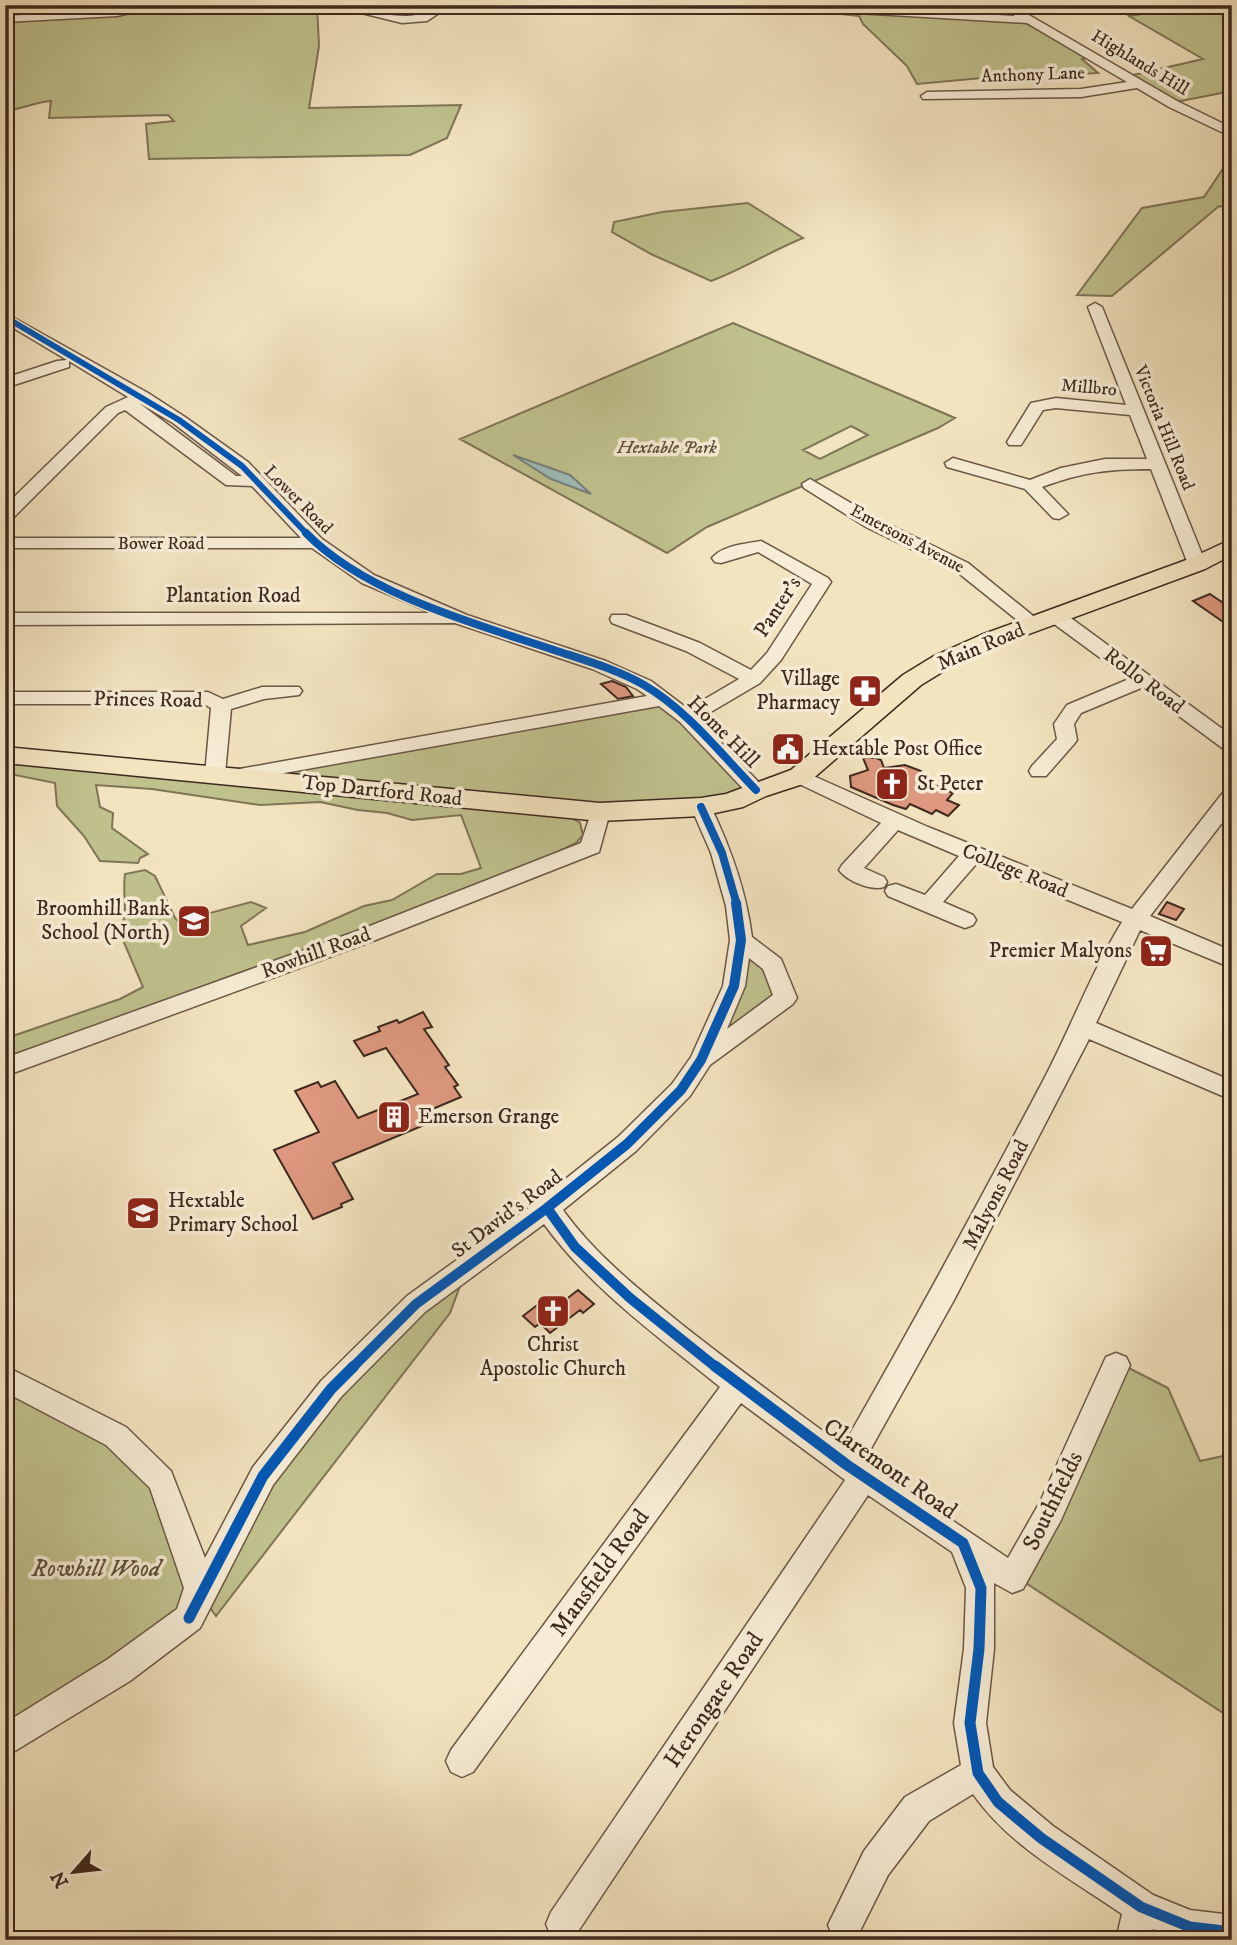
<svg xmlns="http://www.w3.org/2000/svg" width="1237" height="1945" font-family="'IM FELL DW Pica',serif">
<style>
.green{fill:#c0c28e;stroke:#7f7556;stroke-width:2;fill-rule:evenodd}
.water{fill:#9ebdba;stroke:#78817c;stroke-width:2}
.building{fill:#de9980;stroke:#3e281e;stroke-width:2}
.lines{fill:none;stroke-linecap:round;stroke-linejoin:round}
.minor-casing{stroke:#6b5746;stroke-width:3}
.major-casing{stroke:#3e281e;stroke-width:3}
.minor{fill:#f7edd6;fill-rule:evenodd}
.major{fill:#f3e4c0;fill-rule:evenodd}
.cycleway-far3-casing{stroke:#f7edd6;stroke-width:9}
.cycleway-far2-casing{stroke:#f7edd6;stroke-width:11}
.cycleway-far1-casing{stroke:#f7edd6;stroke-width:14}
.cycleway-casing{stroke:#f7edd6;stroke-width:16}
.cycleway-far3{stroke:#0057b8;stroke-width:6}
.cycleway-far2{stroke:#0057b8;stroke-width:8}
.cycleway-far1{stroke:#0057b8;stroke-width:10}
.cycleway{stroke:#0057b8;stroke-width:11}
.labels{text-anchor:middle;dominant-baseline:central;stroke-width:7;stroke-linejoin:round;paint-order:stroke}
.far-street-label{font-size:18px;fill:#3e281e;stroke:#f7edd6}
.far-park-label{font-size:18px;font-style:italic;fill:#5e4e3a;stroke:#f7edd6}
.street-label{font-size:21px;fill:#3e281e;stroke:#f7edd6}
.poi-label{font-size:21px;fill:#3e281e;stroke:#f7edd6;text-anchor:start}
.near-street-label{font-size:24px;fill:#3e281e;stroke:#f7edd6}
.near-park-label{font-size:24px;font-style:italic;fill:#5e4e3a;stroke:#f7edd6}
</style>
<rect width="100%" height="100%" fill="#f3e4c0"/>
<filter id="stains"><feTurbulence type="fractalNoise" baseFrequency=".00286" numOctaves="4"/><feColorMatrix values="0 0 0 0 .2 0 0 0 0 .09 0 0 0 0 .02 0 0 0 .5 -.17"/></filter>
<radialGradient id="worn" r=".72"><stop offset=".6" stop-color="#630" stop-opacity="0"/><stop offset="1" stop-color="#630" stop-opacity=".3"/></radialGradient>
<path class="green" d="M 168,5 L 317,5 L 319,46 L 309,108 L 461,105 L 447,138 L 410,155 L 149,159 L 146,124 L 174,121 L 168,115 L 49,118 L 51,101 C 34,102 22,110 5,110 L 5,21 L 116,15 Z
M 340,5 L 446,5 L 423,19 L 361,12 Z
M 685,5 L 794,7 L 1026,23 L 1093,57 L 1082,59 L 1098,73 L 1053,76 L 1049,72 L 917,84 L 907,66 L 863,24 L 859,16 L 795,9 Z
M 1202,5 L 1232,7 L 1232,91 L 1176,102 L 1129,76 L 1203,59 L 1129,16 Z
M 1232,155 L 1232,209 L 1219,206 L 1112,296 L 1077,295 L 1142,208 L 1204,197 Z
M 748,203 L 803,238 C 771,251 743,269 711,281 L 651,254 L 612,232 L 614,222 L 662,212 Z
M 733,323 L 955,418 L 938,428 L 707,527 L 667,553 L 460,439 ZM 851,426 L 868,435 L 820,459 L 803,450 Z
M 665,700 L 756,789 L 656,811 L 232,777 Z
M 5,762 L 572,818 L 580,823 L 583,835 L 576,843 L 549,856 L 351,934 L 240,973 L 5,1062 L 5,1041 L 10,1037 L 120,999 L 143,987 L 120,933 C 129,909 122,897 125,874 L 145,870 L 155,876 L 175,918 L 192,936 L 206,914 L 251,902 L 266,908 L 241,926 L 248,945 L 305,932 L 364,906 L 392,900 L 437,874 L 461,874 L 481,868 L 461,815 L 412,820 L 387,813 L 358,810 L 320,802 L 260,805 L 152,789 L 96,785 L 100,807 L 113,813 L 112,828 L 148,854 L 140,858 L 138,863 L 100,861 L 84,836 L 57,806 L 55,783 L 5,773 Z
M 741,944 L 771,965 L 783,998 L 704,1057 Z
M 459,1272 L 460,1286 L 450,1313 L 216,1616 L 201,1595 L 263,1476 Z
M 1117,1362 L 1168,1388 L 1200,1461 L 1232,1454 L 1232,1719 L 1026,1583 Z
M 5,1379 L 116,1438 L 160,1481 L 185,1550 L 187,1615 L 5,1740 Z"/>
<path class="water" d="M 513,455 L 570,475 L 591,494 L 551,479 Z"/>
<path class="building" d="M 1210,594 L 1232,609 L 1232,628 L 1193,601 Z
M 612,681 L 626,687 L 633,696 L 618,699 L 601,684 Z
M 863,758 L 876,758 L 881,760 L 884,768 L 905,765 L 921,771 L 925,781 L 953,793 L 947,800 L 959,805 L 948,816 L 936,810 L 932,814 L 910,804 L 906,809 L 893,805 L 851,787 L 850,776 L 868,770 Z
M 1167,902 L 1184,909 L 1176,920 L 1159,914 Z
M 423,1012 L 432,1027 L 424,1029 L 449,1065 L 445,1067 L 458,1085 L 454,1087 L 461,1097 L 423,1113 L 429,1123 L 333,1163 L 353,1199 L 341,1204 L 342,1207 L 313,1219 L 274,1150 L 319,1132 L 295,1091 L 318,1082 L 321,1087 L 335,1081 L 358,1118 L 418,1094 L 386,1048 L 364,1056 L 354,1041 L 380,1031 L 378,1027 L 397,1020 L 399,1023 Z
M 578,1290 L 594,1304 L 583,1313 L 580,1310 L 550,1333 L 540,1323 L 535,1327 L 523,1316 L 549,1296 L 559,1305 Z"/>
<g class="lines">
<g class="minor-casing">
<path id="minor" d="M 140,5 L 165,5 L 117,16 L 5,22 L 5,16 L 117,10 Z
M 329,5 C 355,5 379,16 405,16 C 423,17 434,5 451,5 L 427,21 L 402,23 Z
M 767,5 L 835,5 L 1014,16 L 1014,11 L 1022,11 L 1177,101 L 1232,128 L 1232,137 L 1169,107 L 1137,88 L 1081,97 L 923,99 L 921,96 L 927,92 L 1081,89 L 1127,82 L 1027,23 L 772,8 Z
M 1095,303 L 1102,307 L 1206,564 L 1203,568 L 1197,569 L 1188,564 L 1151,469 C 1108,469 1083,472 1042,487 L 1068,514 L 1059,519 L 1053,518 L 1025,489 L 947,467 L 945,463 L 953,458 L 1030,480 L 1061,468 L 1105,459 L 1147,459 L 1130,415 L 1056,408 L 1043,410 L 1021,445 L 1009,445 L 1007,442 L 1031,403 L 1056,398 L 1126,405 L 1088,307 Z
M 5,313 L 148,393 L 185,417 L 248,462 L 322,539 L 374,575 L 467,615 L 606,661 L 651,681 L 688,709 L 739,679 L 686,651 L 612,623 L 610,619 L 612,615 L 626,615 L 700,643 L 751,670 L 767,653 L 812,584 L 758,552 L 721,563 L 715,562 L 712,558 C 723,545 745,544 761,541 L 828,578 L 831,582 L 781,660 L 760,683 L 699,719 L 766,790 L 763,795 L 749,795 L 680,722 L 659,706 L 234,782 L 224,777 L 215,781 L 208,780 L 205,775 L 211,708 L 204,704 L 5,704 L 5,692 L 208,692 L 223,699 L 262,687 L 299,687 L 302,691 L 299,695 L 264,699 L 231,709 L 225,774 L 234,770 L 647,696 L 637,689 L 592,669 L 455,623 L 5,625 L 5,613 L 432,613 L 362,583 L 312,548 L 5,548 L 5,538 L 301,538 L 252,486 L 226,485 L 125,410 L 118,413 L 11,520 L 5,521 L 5,506 L 106,407 L 128,397 L 69,361 L 69,367 L 5,388 L 5,378 L 57,361 L 67,360 L 5,323 ZM 139,403 L 173,423 L 242,476 L 236,476 Z
M 810,479 L 878,519 L 968,563 L 1043,624 L 1034,630 L 1027,628 L 956,571 L 866,527 L 804,488 L 802,484 Z
M 1057,611 L 1064,613 L 1232,736 L 1232,752 L 1225,750 L 1141,688 L 1081,713 L 1074,724 L 1077,740 L 1074,744 L 1046,776 L 1032,776 L 1029,771 L 1032,766 L 1057,739 L 1054,724 L 1067,705 L 1129,679 L 1050,621 L 1048,617 L 1050,613 Z
M 800,770 L 928,827 L 1132,909 L 1225,790 L 1232,788 L 1232,810 L 1150,916 L 1232,951 L 1232,968 L 1140,930 L 1096,1023 L 1232,1081 L 1232,1100 L 1089,1039 L 954,1300 L 864,1461 L 1008,1558 L 1040,1502 L 1106,1357 L 1116,1353 L 1126,1357 L 1130,1365 L 1061,1520 L 1023,1589 L 1012,1593 L 994,1583 L 994,1649 L 986,1723 L 993,1767 L 1010,1790 L 1053,1826 L 1153,1895 L 1190,1910 L 1232,1915 L 1232,1940 L 1180,1940 L 1153,1929 L 1150,1940 L 1116,1940 L 1122,1914 C 1071,1879 1009,1846 973,1794 L 929,1821 L 888,1875 L 857,1937 L 850,1940 L 833,1937 L 828,1925 L 864,1851 L 905,1797 L 961,1765 L 954,1723 L 964,1649 L 966,1588 L 952,1552 L 868,1495 L 575,1936 L 566,1940 L 551,1936 L 546,1924 L 551,1912 L 845,1480 L 741,1403 L 473,1772 L 462,1777 L 451,1772 L 446,1761 L 451,1750 L 720,1387 C 659,1337 591,1289 544,1224 L 425,1312 L 341,1397 L 273,1485 L 200,1628 L 130,1681 L 5,1757 L 5,1723 L 108,1659 L 177,1609 L 184,1588 L 150,1488 L 106,1445 L 5,1392 L 5,1366 L 126,1427 L 171,1471 L 205,1558 L 253,1467 L 321,1381 L 407,1296 L 538,1201 L 618,1137 L 672,1084 L 691,1057 L 723,986 L 730,940 L 726,906 L 711,853 L 691,807 L 694,802 L 708,802 L 711,807 C 731,849 746,890 752,937 L 781,959 L 797,998 L 793,1004 L 710,1065 L 690,1096 L 636,1151 L 563,1210 C 596,1256 641,1291 685,1327 C 737,1368 790,1407 843,1446 C 913,1324 979,1202 1044,1079 C 1071,1027 1092,971 1122,922 L 977,863 L 943,902 L 973,915 L 976,920 L 973,925 L 965,928 L 957,925 L 888,896 L 885,891 L 888,886 L 896,884 L 925,895 L 959,856 L 898,830 L 864,868 L 884,877 L 887,882 L 884,887 C 871,891 847,881 839,870 L 842,865 L 881,823 L 793,781 L 790,776 L 793,771 ZM 749,958 L 763,969 L 773,995 L 727,1029 L 745,986 Z
M 600,805 L 607,807 L 610,812 L 599,852 L 373,941 L 5,1076 L 5,1058 L 357,931 L 581,843 L 593,807 Z"/>
</g>
<g class="major-casing">
<path id="major" d="M 1232,539 L 1232,555 L 1205,569 L 999,645 L 952,666 L 921,685 L 809,782 L 766,796 L 743,807 L 701,816 L 600,821 L 5,763 L 5,747 L 600,803 L 701,798 L 726,794 L 791,770 L 903,675 L 934,656 L 981,635 L 1189,559 Z"/>
</g>
<use href="#minor" class="minor"/>
<use href="#major" class="major"/>
<g class="cycleway-far3-casing">
<path id="cycleway-far3" d="M 5,317 L 179,420 L 242,466 L 308,535"/>
</g>
<g class="cycleway-far2-casing">
<path id="cycleway-far2" d="M 306,533 C 365,594 476,624 554,650 C 584,660 616,669 644,685 C 687,710 721,754 756,790
M 701,807 L 722,853 L 737,905"/>
</g>
<g class="cycleway-far1-casing">
<path id="cycleway-far1" d="M 547,1208 L 575,1247 L 630,1298 L 717,1368
M 352,1368 L 416,1304 L 547,1208 L 627,1144 L 681,1090 L 701,1060 L 734,986 L 741,940 L 736,903"/>
</g>
<g class="cycleway-casing">
<path id="cycleway" d="M 715,1366 L 847,1465 L 963,1543 L 981,1588 L 979,1649 L 970,1723 L 978,1773 L 998,1802 L 1041,1838 L 1141,1907 L 1190,1927 L 1232,1932
M 189,1618 L 263,1476 L 331,1389 L 354,1366"/>
</g>
<use href="#cycleway-far3" class="cycleway-far3"/>
<use href="#cycleway-far2" class="cycleway-far2"/>
<use href="#cycleway-far1" class="cycleway-far1"/>
<use href="#cycleway" class="cycleway"/>
</g>
<defs>
<g id="pharmacy-square" transform="scale(1.75)"><rect x="-9" y="-9" width="18" height="18" rx="4" fill="#8f2418" stroke="#f7edd6"/><path d="M-2-6h4v4h4v4h-4v4h-4v-4h-4v-4h4Z" fill="#fff"/></g>
<g id="civic-square" transform="scale(1.75)"><rect x="-9" y="-9" width="18" height="18" rx="4" fill="#8f2418" stroke="#f7edd6"/><path d="M-.6-6.5H3V-4.5H.6V-3L4-1V1h2V6H-6V1h2V-1L-.6-3ZM-1.2 2.5V6h2.4V2.5Z" fill="#fff"/></g>
<g id="church-square" transform="scale(1.75)"><rect x="-9" y="-9" width="18" height="18" rx="4" fill="#8f2418" stroke="#f7edd6"/><path d="M-1.2-6h2.4v3.5h3.3v2.4h-3.3V6h-2.4V-.1h-3.3v-2.4h3.3Z" fill="#fff"/></g>
<g id="school-square" transform="scale(1.75)"><rect x="-9" y="-9" width="18" height="18" rx="4" fill="#8f2418" stroke="#f7edd6"/><path d="M0-5L7-2L0 1L-7-2ZM-4 1L0 2.5L4 1V4Q0 6-4 4Z" fill="#fff"/></g>
<g id="supermarket-square" transform="scale(1.75)"><rect x="-9" y="-9" width="18" height="18" rx="4" fill="#8f2418" stroke="#f7edd6"/><path d="M-6-5.5h2.5l.6 2H6L4.5 2H-2.5L-4.4-4H-6ZM-1.5 3.2a1.3 1.3 0 1 0 .1 0ZM3 3.2a1.3 1.3 0 1 0 .1 0Z" fill="#fff"/></g>
<g id="building-square" transform="scale(1.75)"><rect x="-9" y="-9" width="18" height="18" rx="4" fill="#8f2418" stroke="#f7edd6"/><path d="M-4-6H4V6H1V3H-1V6H-4ZM-2.5-4.3h1.7v1.8h-1.7ZM.8-4.3h1.7v1.8H.8ZM-2.5-1h1.7V.8h-1.7ZM.8-1h1.7V.8H.8Z" fill="#fff"/></g>
</defs>
<g fill-rule="evenodd">
<use href="#pharmacy-square" x="865" y="691"/>
<use href="#civic-square" x="788" y="749"/>
<use href="#church-square" x="892" y="784"/>
<use href="#school-square" x="194" y="921"/>
<use href="#supermarket-square" x="1156" y="951"/>
<use href="#building-square" x="394" y="1117"/>
<use href="#school-square" x="143" y="1213"/>
<use href="#church-square" x="553" y="1311"/>
</g>
<g class="labels">
<g class="far-street-label">
<text transform="translate(1140 63) rotate(31)">Highlands Hill</text>
<text transform="translate(1033 75) rotate(-2)">Anthony Lane</text>
<text transform="translate(1089 388) rotate(5)">Millbro</text>
<text transform="translate(1164 428) rotate(68)">Victoria Hill Road</text>
<text transform="translate(298 500) rotate(45)">Lower Road</text>
<text transform="translate(907 539) rotate(28)">Emersons Avenue</text>
<text x="161" y="544">Bower Road</text>
</g>
<g class="far-park-label">
<text x="667" y="448">Hextable Park</text>
</g>
<g class="street-label">
<text x="233" y="596">Plantation Road</text>
<text transform="translate(778 607) rotate(-57)">Panter's</text>
<text transform="translate(981 647) rotate(-23)">Main Road</text>
<text transform="translate(1144 681) rotate(37)">Rollo Road</text>
<text transform="translate(148 700) rotate(1)">Princes Road</text>
<text transform="translate(723 732) rotate(45)">Home Hill</text>
<text transform="translate(382 791) rotate(6)">Top Dartford Road</text>
<text transform="translate(1015 871) rotate(22)">College Road</text>
<text transform="translate(316 953) rotate(-20)">Rowhill Road</text>
<text transform="translate(996 1195) rotate(-63)">Malyons Road</text>
<text transform="translate(507 1214) rotate(-37)">St David's Road</text>
</g>
<g class="poi-label">
<text x="840" y="679" text-anchor="end">Village<tspan x="840" dy="24">Pharmacy</tspan></text>
<text x="812" y="749">Hextable Post Office</text>
<text x="917" y="784">St Peter</text>
<text x="170" y="909" text-anchor="end">Broomhill Bank<tspan x="170" dy="24">School (North)</tspan></text>
<text x="1132" y="951" text-anchor="end">Premier Malyons</text>
<text x="418" y="1117">Emerson Grange</text>
<text x="168" y="1201">Hextable<tspan x="168" dy="24">Primary School</tspan></text>
<text x="553" y="1345" text-anchor="middle">Christ<tspan x="553" dy="24">Apostolic Church</tspan></text>
</g>
<g class="near-street-label">
<text transform="translate(890 1469) rotate(35)">Claremont Road</text>
<text transform="translate(1053 1501) rotate(-64)">Southfields</text>
<text transform="translate(600 1573) rotate(-54)">Mansfield Road</text>
<text transform="translate(714 1700) rotate(-56)">Herongate Road</text>
</g>
<g class="near-park-label">
<text x="96" y="1569">Rowhill Wood</text>
</g>
</g>
<rect width="1237" height="1945" fill="none" stroke="#f3e4c0" stroke-width="28"/>
<rect x="7" y="7" width="1223" height="1931" fill="none" stroke="#3e281e" stroke-width="3.5"/>
<rect x="14" y="14" width="1209" height="1917" fill="none" stroke="#3e281e" stroke-width="2"/>
<g transform="translate(74 1872) rotate(242)" stroke="#f7edd6" stroke-width="5" paint-order="stroke">
<path d="M0-5L12 26L0 18L-12 26Z" fill="#3e281e"/>
<text y="-10" font-size="19" font-weight="bold" text-anchor="middle" fill="#3e281e">N</text>
</g>
<rect width="100%" height="100%" filter="url(#stains)"/>
<rect width="100%" height="100%" fill="url(#worn)"/>
</svg>
